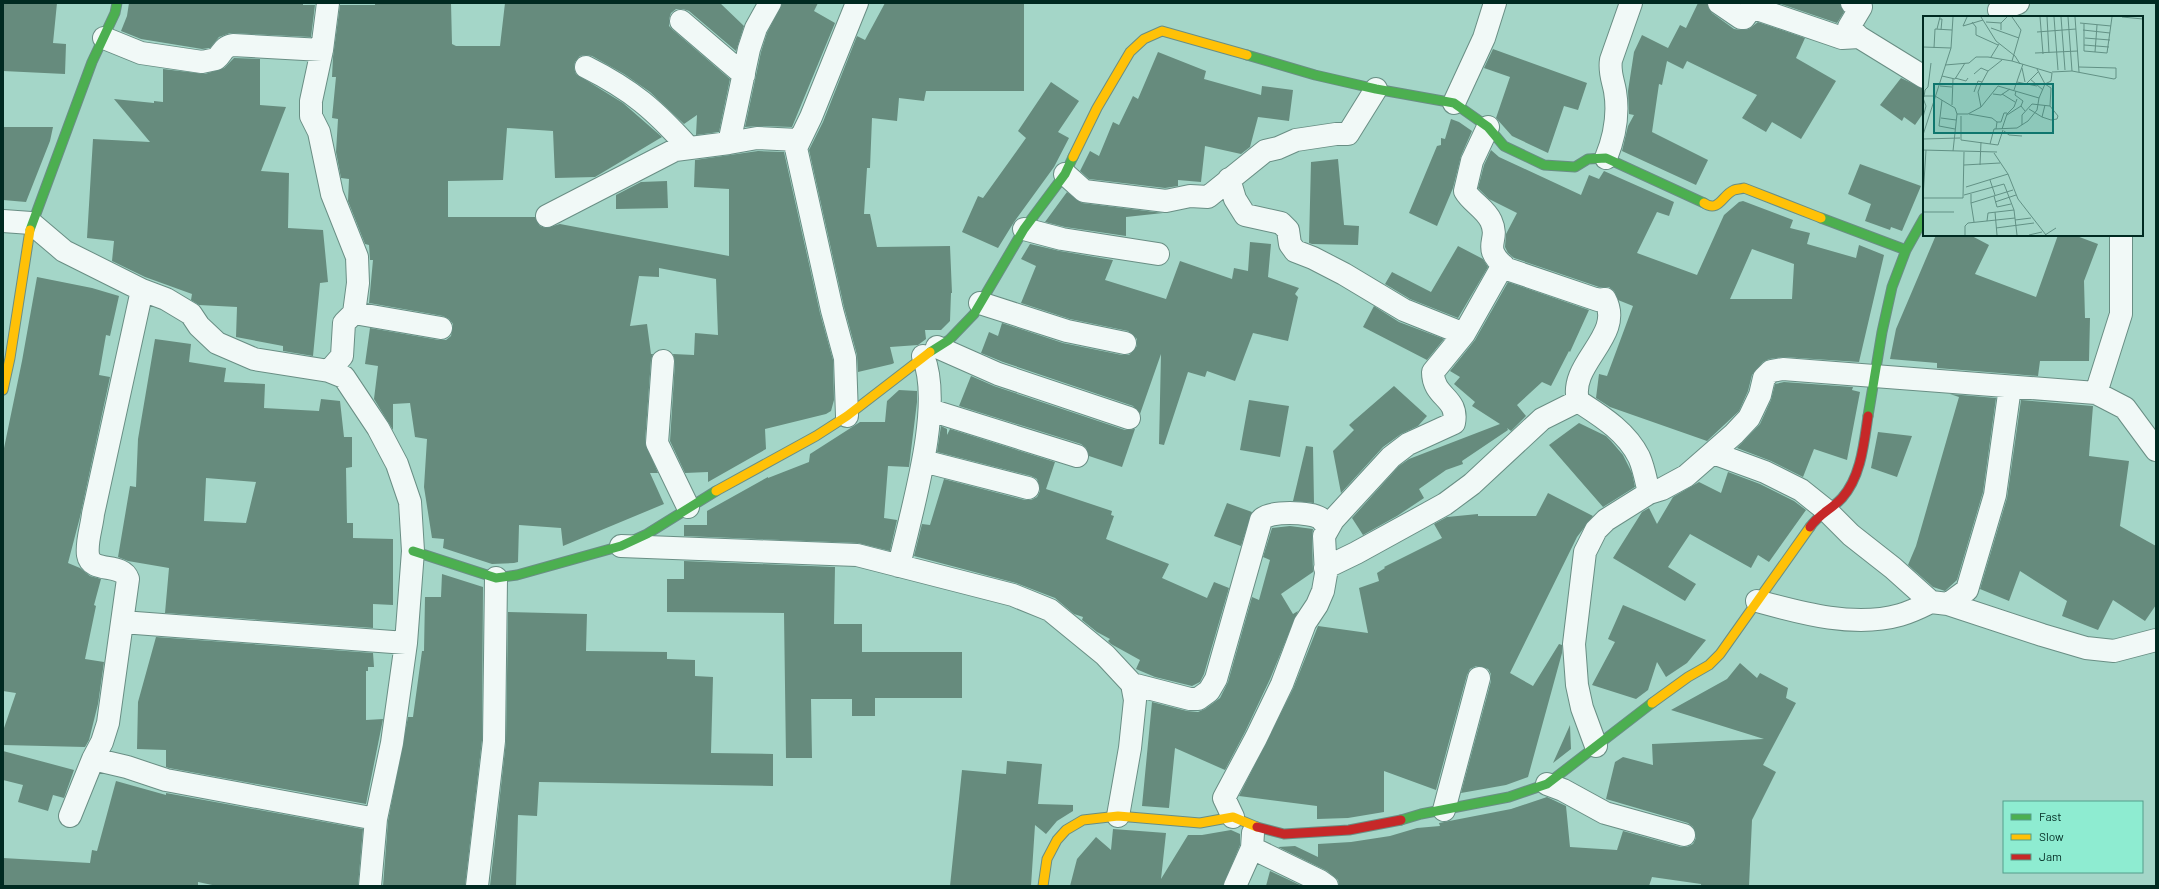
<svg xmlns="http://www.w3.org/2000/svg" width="2159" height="889" font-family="Barlow,sans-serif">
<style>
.building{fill:#668b7d;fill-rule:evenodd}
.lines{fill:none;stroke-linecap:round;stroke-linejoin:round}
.street-casing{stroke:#698e84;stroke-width:24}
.fast-casing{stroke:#698e84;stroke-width:11}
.slow-casing{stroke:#698e84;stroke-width:11}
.jam-casing{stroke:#698e84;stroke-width:11}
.street{stroke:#f1f9f7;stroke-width:22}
.fast{stroke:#4caf50;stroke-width:9}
.slow{stroke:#ffc107;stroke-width:9}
.jam{stroke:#c62828;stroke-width:9}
.inset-road{fill:none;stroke:#629185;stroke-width:1}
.view{fill:#0f766e;fill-opacity:0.15;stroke:#0f766e;stroke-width:2}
.inset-edge{fill:none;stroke:#002a21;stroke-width:2}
</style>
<rect width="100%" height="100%" fill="#a4d6c8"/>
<path class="building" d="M 3,3 L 57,3 L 53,43 L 66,44 L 65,74 L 3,71 Z
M 129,3 L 303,3 L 303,5 L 315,5 L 311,37 L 230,33 L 219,37 L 210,48 L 202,49 L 141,39 L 121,31 L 127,16 Z
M 375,3 L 451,3 L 452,44 L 456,46 L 500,46 L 505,3 L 720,3 L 744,26 L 736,51 L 689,11 L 683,9 L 676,9 L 671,13 L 669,19 L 669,26 L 673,30 L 730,79 L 719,132 L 696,135 L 697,115 L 684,124 L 650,92 L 624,74 L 592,56 L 586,55 L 580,56 L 575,62 L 574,68 L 576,74 L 623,103 L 662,137 L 595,177 L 555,178 L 553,131 L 507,128 L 503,180 L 448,181 L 448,217 L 535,217 L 540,226 L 546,228 L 560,224 L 729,256 L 729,189 L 694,187 L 695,160 L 758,151 L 784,152 L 820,313 L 833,360 L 834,400 L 831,411 L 826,414 L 765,429 L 766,449 L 708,482 L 708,472 L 685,473 L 670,441 L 675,362 L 673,354 L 694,355 L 695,333 L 718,335 L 716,279 L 659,268 L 659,277 L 639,276 L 630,326 L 647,324 L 651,354 L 653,354 L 651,360 L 645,442 L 658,473 L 650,473 L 664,504 L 563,546 L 561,528 L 519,525 L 518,562 L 514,563 L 492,564 L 443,548 L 444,539 L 432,538 L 424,487 L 427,439 L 415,437 L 410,403 L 393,404 L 393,430 L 374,399 L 378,366 L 365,364 L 370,328 L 439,340 L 446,340 L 451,336 L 453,324 L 449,319 L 443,316 L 369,303 L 373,260 L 370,260 L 369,245 L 365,244 L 348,201 L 349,179 L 341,178 L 336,152 L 338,119 L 332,118 L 336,77 L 332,77 L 333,57 L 340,5 L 375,5 Z
M 782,3 L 818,3 L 814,11 L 835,23 L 792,127 L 758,126 L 745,127 L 761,52 L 767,33 Z
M 885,3 L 1024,3 L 1024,91 L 926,91 L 924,101 L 899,98 L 897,121 L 872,118 L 870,168 L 867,168 L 864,214 L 870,214 L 877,247 L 950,246 L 952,293 L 951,293 L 950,321 L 941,330 L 925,330 L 926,339 L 918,345 L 890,347 L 894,363 L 892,364 L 858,372 L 857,355 L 844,307 L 809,150 L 823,122 L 857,36 L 865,40 Z
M 1698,3 L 1707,3 L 1712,13 L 1734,29 L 1741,30 L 1749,29 L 1758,22 L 1805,38 L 1796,58 L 1836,81 L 1801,139 L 1772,122 L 1766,132 L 1742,118 L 1757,95 L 1687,61 L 1683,69 L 1667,61 L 1662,85 L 1659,84 L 1652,132 L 1708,160 L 1696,185 L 1622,151 L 1628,126 L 1634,115 L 1629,114 L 1628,91 L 1634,52 L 1642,35 L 1668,48 L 1680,25 L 1686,28 Z
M 1778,3 L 1840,3 L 1844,12 L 1837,23 Z
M 1493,49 L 1587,83 L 1578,110 L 1564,106 L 1548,153 L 1512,136 L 1496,118 L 1510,77 L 1484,68 Z
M 1158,52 L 1206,71 L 1204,79 L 1261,95 L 1262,86 L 1293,90 L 1289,121 L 1258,117 L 1250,147 L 1241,154 L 1205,146 L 1201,182 L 1178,180 L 1178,186 L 1165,188 L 1089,179 L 1080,171 L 1090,151 L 1099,156 L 1113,122 L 1119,125 L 1133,96 L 1138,99 Z
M 234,58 L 260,59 L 260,105 L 286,107 L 261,171 L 289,173 L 288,228 L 323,230 L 328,282 L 320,283 L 313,356 L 283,351 L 283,346 L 236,337 L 237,307 L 199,305 L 191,300 L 192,294 L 145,277 L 112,261 L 114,241 L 87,238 L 93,139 L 150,142 L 114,99 L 154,103 L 154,101 L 163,102 L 163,69 L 205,74 L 224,68 Z
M 1901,78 L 1924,89 L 1924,112 L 1915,125 L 1904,117 L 1902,121 L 1880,105 Z
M 1051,82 L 1079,101 L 1058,132 L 1069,138 L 1054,167 L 1014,222 L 998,248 L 962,232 L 978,196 L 983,198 L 1026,138 L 1018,131 Z
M 1451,119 L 1459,122 L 1472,131 L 1461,156 L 1453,188 L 1437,226 L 1409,213 L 1437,146 L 1441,145 L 1441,138 L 1445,139 Z
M 3,127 L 53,127 L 50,141 L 26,202 L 3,200 Z
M 1491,150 L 1499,157 L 1581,195 L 1589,175 L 1599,179 L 1604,171 L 1674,202 L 1669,216 L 1657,212 L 1637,253 L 1697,275 L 1724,215 L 1739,202 L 1743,201 L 1793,220 L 1790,228 L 1810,233 L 1807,244 L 1856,258 L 1859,245 L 1884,255 L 1859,362 L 1784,357 L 1769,359 L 1763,362 L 1752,375 L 1748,391 L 1739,411 L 1707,441 L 1610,407 L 1596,398 L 1599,374 L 1607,376 L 1633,306 L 1618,300 L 1614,291 L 1609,287 L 1599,287 L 1514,258 L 1508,253 L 1505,247 L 1506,234 L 1517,213 L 1489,199 L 1478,188 L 1484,165 ZM 1752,249 L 1794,264 L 1792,299 L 1730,299 Z
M 1338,159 L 1344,225 L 1359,226 L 1358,245 L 1312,244 L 1309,243 L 1311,162 Z
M 1860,164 L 1921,186 L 1902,231 L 1891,227 L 1890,230 L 1865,221 L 1871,204 L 1848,194 Z
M 667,181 L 668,208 L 616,209 L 616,195 L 641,182 Z
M 1067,192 L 1082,203 L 1163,213 L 1126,217 L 1126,236 L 1065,227 L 1045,222 Z
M 1936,235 L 1970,235 L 1989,245 L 1975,274 L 2036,297 L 2058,235 L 2074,235 L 2098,244 L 2084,281 L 2085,318 L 2090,318 L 2089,361 L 2040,361 L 2038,376 L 1937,368 L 1937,363 L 1890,359 L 1896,329 Z
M 1250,242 L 1271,244 L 1268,277 L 1299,288 L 1295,294 L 1298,297 L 1288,341 L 1253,333 L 1235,381 L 1207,371 L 1205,377 L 1188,372 L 1164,445 L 1159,444 L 1161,354 L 1140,414 L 1133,406 L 1003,362 L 981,353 L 989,332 L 998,336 L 1002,323 L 1063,343 L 1122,355 L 1129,355 L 1137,346 L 1137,339 L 1128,331 L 1070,319 L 1021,303 L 1036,266 L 1021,259 L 1030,244 L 1060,251 L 1113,260 L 1105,280 L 1166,299 L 1180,261 L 1232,279 L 1234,268 L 1248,271 Z
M 1458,246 L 1483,259 L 1488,267 L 1458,318 L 1410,299 L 1385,284 L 1392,272 L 1431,292 Z
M 37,277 L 92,288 L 119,296 L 110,336 L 106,335 L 99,375 L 110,377 L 80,517 L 68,563 L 80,568 L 90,576 L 101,579 L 94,605 L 96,606 L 85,659 L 104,662 L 98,704 L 89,740 L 85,747 L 3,745 L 3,731 L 16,693 L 3,691 L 3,453 L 22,361 Z
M 1508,282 L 1589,310 L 1570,352 L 1569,351 L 1551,386 L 1542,382 L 1517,405 L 1526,416 L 1511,431 L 1507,428 L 1508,430 L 1462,461 L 1463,464 L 1446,470 L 1419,489 L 1424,498 L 1397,516 L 1363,535 L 1352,518 L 1399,466 L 1409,459 L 1500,424 L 1472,406 L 1475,402 L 1454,384 L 1460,377 L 1450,371 L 1475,340 Z
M 1374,306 L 1399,322 L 1444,339 L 1427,360 L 1363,327 Z
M 155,339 L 191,344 L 189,362 L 226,368 L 224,382 L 265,384 L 264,408 L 319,411 L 321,399 L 340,401 L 344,437 L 352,437 L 352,467 L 346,468 L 347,523 L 353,523 L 353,538 L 393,539 L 393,605 L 373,604 L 373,628 L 165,613 L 169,568 L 128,561 L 118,557 L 130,486 L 136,487 L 138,439 ZM 206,478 L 256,482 L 246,523 L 204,521 Z
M 971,376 L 994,386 L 1125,430 L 1135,429 L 1122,467 L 1089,456 L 1086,448 L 1081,444 L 959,406 Z
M 1784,382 L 1853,387 L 1852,390 L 1860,392 L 1847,460 L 1814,449 L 1803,477 L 1771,461 L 1737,448 L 1760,424 L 1771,400 L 1775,384 Z
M 1394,386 L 1427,416 L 1418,426 L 1401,434 L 1383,447 L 1341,493 L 1333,451 L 1354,430 L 1349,425 Z
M 899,390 L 917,391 L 917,402 L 909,467 L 888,466 L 884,518 L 897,520 L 890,551 L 858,543 L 684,536 L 684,525 L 707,525 L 707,511 L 768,477 L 768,478 L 809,462 L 810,454 L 860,422 L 885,422 L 887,401 Z
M 1950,394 L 1996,398 L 1983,492 L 1957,580 L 1945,591 L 1933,587 L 1908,565 L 1916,546 L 1959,397 Z
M 1249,400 L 1289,406 L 1280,457 L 1240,450 Z
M 2021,400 L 2093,406 L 2089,456 L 2129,461 L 2120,526 L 2156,546 L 2156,605 L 2145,621 L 2113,600 L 2098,630 L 2062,616 L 2067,601 L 2020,571 L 2009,601 L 1980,589 L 2007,498 Z
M 1579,423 L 1606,436 L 1611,441 L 1623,455 L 1632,473 L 1635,487 L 1603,507 L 1549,445 Z
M 941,426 L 947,429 L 947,435 L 950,429 L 1055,462 L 1046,489 L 1112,511 L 1111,515 L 1114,516 L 1106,539 L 1169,564 L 1162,578 L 1207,598 L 1214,582 L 1229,588 L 1204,674 L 1200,682 L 1192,686 L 1155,677 L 1136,669 L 1140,660 L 1111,644 L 1108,641 L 1110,639 L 1097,632 L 1082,620 L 1083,617 L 1074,614 L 1055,598 L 1016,583 L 914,556 L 922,524 L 930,525 L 944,479 L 1025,500 L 1031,500 L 1037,497 L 1040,491 L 1037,479 L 1031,476 L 937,452 Z
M 1878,432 L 1912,436 L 1897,477 L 1871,468 Z
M 1306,446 L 1313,447 L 1314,503 L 1293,501 Z
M 1728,472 L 1760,484 L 1794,501 L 1806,510 L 1769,562 L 1758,555 L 1751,568 L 1690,534 L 1668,567 L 1696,584 L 1685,601 L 1613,558 L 1642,512 L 1649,508 L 1657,524 L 1673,497 L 1699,482 L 1721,493 Z
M 1548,493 L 1593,516 L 1577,537 L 1510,673 L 1533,686 L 1559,644 L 1562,645 L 1562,653 L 1528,777 L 1506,785 L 1461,793 L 1491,681 L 1491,674 L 1488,669 L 1476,666 L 1470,669 L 1467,675 L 1436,790 L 1384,771 L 1384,812 L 1348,818 L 1317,819 L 1317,806 L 1239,796 L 1293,689 L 1318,626 L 1368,633 L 1359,588 L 1379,581 L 1377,573 L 1385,568 L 1384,567 L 1442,538 L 1434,524 L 1447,517 L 1478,514 L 1478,516 L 1536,516 Z
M 1227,503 L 1252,512 L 1241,546 L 1214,536 Z
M 1290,526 L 1313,529 L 1312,537 L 1313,572 L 1281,594 L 1293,614 L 1298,611 L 1270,679 L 1245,732 L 1225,770 L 1175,748 L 1169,808 L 1142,806 L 1152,702 L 1187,711 L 1198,712 L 1205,709 L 1220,698 L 1228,682 L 1252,597 L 1259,600 L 1270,560 L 1263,557 L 1272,528 Z
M 684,561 L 835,567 L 834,624 L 862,624 L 862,652 L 962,652 L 962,698 L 875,698 L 875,716 L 852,716 L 852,699 L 811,699 L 812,758 L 786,758 L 784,613 L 667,612 L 667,579 L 684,579 Z
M 442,574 L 483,587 L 482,740 L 465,886 L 383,886 L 388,821 L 408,717 L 413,717 L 422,651 L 424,651 L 425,597 L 441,597 Z
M 1623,605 L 1706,640 L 1687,663 L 1666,677 L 1657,662 L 1648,690 L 1636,699 L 1592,685 L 1615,642 L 1608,639 Z
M 508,612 L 587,614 L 586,651 L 667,652 L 667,659 L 695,660 L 695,676 L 713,677 L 711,753 L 773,754 L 773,786 L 539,782 L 537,816 L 518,815 L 516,886 L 490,886 L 506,741 Z
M 156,637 L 373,653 L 374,667 L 368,667 L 368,671 L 366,671 L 366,720 L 383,719 L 366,804 L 169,768 L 166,767 L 166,750 L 137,749 L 138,702 Z
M 1740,663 L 1757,678 L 1760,673 L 1788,688 L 1786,698 L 1796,703 L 1763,765 L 1776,772 L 1752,820 L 1749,886 L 1701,886 L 1701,884 L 1652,877 L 1649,886 L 1339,886 L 1338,880 L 1327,871 L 1278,847 L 1295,846 L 1318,857 L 1318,844 L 1351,842 L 1390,836 L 1417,828 L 1440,826 L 1439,823 L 1511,809 L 1547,797 L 1566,806 L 1570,847 L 1617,850 L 1623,831 L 1681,847 L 1687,847 L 1693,844 L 1696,838 L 1693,827 L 1688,823 L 1606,799 L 1615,762 L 1623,757 L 1653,765 L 1652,744 L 1764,739 L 1671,710 L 1727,679 Z
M 1570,725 L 1571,749 L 1553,763 Z
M 3,751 L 74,770 L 64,798 L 53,795 L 48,811 L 18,802 L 23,785 L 3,780 Z
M 1007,761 L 1042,764 L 1038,804 L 1073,805 L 1073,811 L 1057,821 L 1046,834 L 1035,825 L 1031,886 L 950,886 L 962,770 L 1006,774 Z
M 116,781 L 166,795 L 166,793 L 363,829 L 358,886 L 217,886 L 198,882 L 198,886 L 3,886 L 3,858 L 90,863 L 92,850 L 97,851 Z
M 1113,829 L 1166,833 L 1161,879 L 1188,835 L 1202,835 L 1231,830 L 1240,834 L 1240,845 L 1223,886 L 1070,886 L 1077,859 L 1096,837 L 1111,850 Z
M 1270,871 L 1302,886 L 1266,886 Z"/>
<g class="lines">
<g class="street-casing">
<path id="street" d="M 328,3 L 322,50 L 311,101 L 311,116 L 319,132 L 332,194 L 357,257 L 358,283 L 354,313 L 344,323 L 342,356 L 329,371
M 1719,3 L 1741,18 L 1744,18 L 1750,10 L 1760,10 L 1842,38 L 1859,37
M 1852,3 L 1861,7 L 1849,27 L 1859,37 L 1924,77
M 1999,10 L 2018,3
M 681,21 L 744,75
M 104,38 L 141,53 L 202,62 L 216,59 C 223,53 222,47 233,45 L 322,50
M 586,67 C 632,90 655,110 689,148
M 1454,103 L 1484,38 L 1495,3
M 1488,127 L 1472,161 L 1465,191 C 1471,202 1485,208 1491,221 C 1501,243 1479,245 1507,269 L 1598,300 L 1605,299 C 1625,336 1568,363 1578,401 C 1601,416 1626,431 1639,457 C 1644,468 1646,481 1649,493
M 729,143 L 749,49 L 756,28 L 770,3
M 1606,158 C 1615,136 1619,115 1615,91 C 1613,80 1609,72 1611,60 L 1631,3
M 1065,174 L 1084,191 L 1166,201 L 1190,196 L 1208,197 L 1265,151 L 1278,148 L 1296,140 L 1336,134 L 1348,134 L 1376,89
M 1229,179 L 1235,199 L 1245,215 L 1281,223 L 1288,230 L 1290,244 L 1295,251 L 1313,258 L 1344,274 L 1404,310 L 1464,334
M 547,216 L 675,150 L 729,143 L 757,138 L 798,140
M 3,221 L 31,223 L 64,251 L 142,290 L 166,299 L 191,314 L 199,326 L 217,343 L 254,359 L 329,371 L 344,377 L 378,428 L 397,464 L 410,502 L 413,551 L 406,643 L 392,743 L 376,819 L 370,886
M 1024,229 L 1062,239 L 1158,254
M 142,290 L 93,514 C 92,526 86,542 88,555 C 91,574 122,562 128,579 L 108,723 L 102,742 L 93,759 L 127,767 L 166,780 L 376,819
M 980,303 L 1067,331 L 1125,343
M 354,313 L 441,328
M 937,347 L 998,374 L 1129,418
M 663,361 L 657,443 L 688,507
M 2096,393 L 2121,314 L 2121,235
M 930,410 L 1077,456
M 847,416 L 845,358 L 832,310 L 796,148 L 811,117 L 857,3
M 1713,453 L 1765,472 L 1801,490 L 1826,510 L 1851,535 L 1893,568 L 1931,602 L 1948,604 L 1967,590 L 1995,495 L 2010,387
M 923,461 L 1028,488
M 621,546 L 857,555 L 1013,595 L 1050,610 L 1105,655 L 1132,684 L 1135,700 L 1130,748 L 1118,816
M 899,566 C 911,512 944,406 923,356
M 1325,568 L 1356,553 L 1445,504 L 1472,484 L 1542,419 L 1578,401
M 1757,601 C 1801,613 1854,628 1900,615 C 1911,612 1921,607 1931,602
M 1948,604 L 2042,635 L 2086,648 L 2114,651 L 2156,640
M 122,622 L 406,643
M 1132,684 L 1190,699 L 1198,699 L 1209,691 L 1216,679 L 1261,520 C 1269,510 1310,512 1320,518 C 1323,521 1326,525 1328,528
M 1596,746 L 1582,708 L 1577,685 L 1574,644 L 1585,552 L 1596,530 L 1606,520 L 1649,493 L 1662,489 L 1686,476 L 1734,434 L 1749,418 L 1760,395 L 1764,378 L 1771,371 L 1783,369 L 2096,393 L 2125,408 L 2156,450
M 1547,784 L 1563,790 L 1605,813 L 1684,835
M 1444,810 L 1479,678
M 70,816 L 93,759
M 1233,817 L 1224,798 L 1256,738 L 1282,684 L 1305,623 L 1317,605 L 1323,591 L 1326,574 L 1324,536 L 1333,520 L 1391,457 L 1408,444 L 1454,423 C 1459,397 1433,398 1433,372 L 1464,334 L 1503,265
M 1252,848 L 1320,881 L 1327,886
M 477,886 L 494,741 L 496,578
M 1235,886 L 1252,848 L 1253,833"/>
</g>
<g class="fast-casing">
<path id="fast" d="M 1247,55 L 1315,75 L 1376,89 L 1454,103 L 1488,127 L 1504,146 L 1544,165 L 1575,167 L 1588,159 L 1606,158 L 1704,203
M 1821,218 L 1906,250 L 1924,218
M 30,230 L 92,62 L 115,13 L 117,3
M 930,352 L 949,340 L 974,314 L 1024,229 L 1065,174 L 1073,157
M 1868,416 L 1882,332 L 1892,287 L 1906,250
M 413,551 L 496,578 L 517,575 L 621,546 L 647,534 L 716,491
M 1401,820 L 1421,814 L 1509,797 L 1547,784 L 1652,703"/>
</g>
<g class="slow-casing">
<path id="slow" d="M 1073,157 L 1097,108 L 1130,52 L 1144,39 L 1162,31 L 1247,55
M 1704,203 C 1719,213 1722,195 1734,190 C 1737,189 1741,189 1744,188 L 1821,218
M 3,390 L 10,358 L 30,230
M 716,491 L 816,436 L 847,416 L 930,352
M 1652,703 L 1688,677 L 1709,665 L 1720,654 L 1810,527
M 1043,886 L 1047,859 L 1057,840 L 1066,830 L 1083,820 L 1118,816 L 1200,823 L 1233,817 L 1257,827"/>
</g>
<g class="jam-casing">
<path id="jam" d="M 1810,527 C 1819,514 1832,509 1842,498 C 1861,477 1864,443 1868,416
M 1257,827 L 1284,834 L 1349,830 L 1401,820"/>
</g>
<use href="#street" class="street"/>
<use href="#fast" class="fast"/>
<use href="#slow" class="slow"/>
<use href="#jam" class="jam"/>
</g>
<g transform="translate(1923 16)">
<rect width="220" height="220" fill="#a4d6c8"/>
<path class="inset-road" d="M 44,1 L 40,10 L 60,4M 58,1 L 73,25 L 92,40 L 97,48M 89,1 L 98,14 L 89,45M 117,1 L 120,38M 124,1 L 126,37M 131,1 L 135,54M 138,1 L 142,54M 145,1 L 149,55M 152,1 L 156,56M 199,1 L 220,3M 16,3 L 19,3 L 18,14M 49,6 L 53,11 L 53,19 L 75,29M 63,6 L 78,7M 157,7 L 188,10M 161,8 L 161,35 L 184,37 L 189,1M 68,12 L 96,22M 14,13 L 17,1M 78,14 L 78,7 L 84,1M 160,14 L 187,17M 114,16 L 153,13M 162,22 L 187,24M 173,23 L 174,9M 161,29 L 186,31M 0,31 L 28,32M 11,32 L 12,13 L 29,14M 172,36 L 173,23M 112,37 L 155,35M 68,41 L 76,28M 22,49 L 46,47 L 53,41 L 65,41 L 89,45 L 129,57 L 128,65 L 122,68 L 116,82 L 75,70 L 58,91 L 45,98 L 34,98M 156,51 L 193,52 L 193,62 L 191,63M 99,52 L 102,66M 114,53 L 122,68 L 128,72 L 127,90M 129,56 L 149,55 L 191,63M 51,58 L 58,52 L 65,55M 19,60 L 32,63 L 42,47M 32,62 L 43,65 L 45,62M 107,63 L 120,74M 94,66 L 114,70M 104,67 L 115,56M 17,70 L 29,71M 91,74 L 100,48M 93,75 L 92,79 L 100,85 L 98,90 L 102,95M 51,76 L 55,65 L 59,66M 70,78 L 78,79 L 87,73M 79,78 L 92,86M 1,80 L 12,80 L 32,92 L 34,98 L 30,135M 1,81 L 2,74 L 5,71 L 8,47M 0,82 L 3,90 L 0,101M 19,84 L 16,110 L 32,113M 29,89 L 30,63M 58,91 L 55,76 L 58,68 L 65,55 L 79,44M 106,93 L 119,101 L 122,89M 46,98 L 69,102 L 74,106 L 73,113M 84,99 L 98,90M 38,100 L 38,124 L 75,129 L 80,114M 18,102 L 33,104M 74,106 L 78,106 L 81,97 L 84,97M 99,109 L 99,99 L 109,88 L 127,90 L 135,100 L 134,103 L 128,104 L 119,101M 79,113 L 84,98 L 91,91 L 94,83M 81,115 L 86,119 L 99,120M 0,119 L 28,32 L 30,1M 0,123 L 37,122M 67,128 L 71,113 L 94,112 L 105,105 L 114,94 L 116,82M 0,134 L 74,136M 71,137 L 85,158 L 95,183 L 123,219M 41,149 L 77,147M 57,149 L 58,126M 67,164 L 72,179M 43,171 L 85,158M 48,178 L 48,187 L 90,174M 41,179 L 81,168 L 91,194 L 94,219M 71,180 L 74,191 L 88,188M 0,181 L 3,134M 0,182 L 40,182 L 41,136M 72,186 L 93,179M 48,187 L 51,206M 0,196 L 31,196M 72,196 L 74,219M 92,204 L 108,202M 64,205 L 65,197 L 91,194M 73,212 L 111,207M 42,219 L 42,210 L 45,207 L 92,202M 106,219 L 119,216M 122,219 L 133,212"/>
<path class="view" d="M 11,68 L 130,68 L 130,117 L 11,117 Z"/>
<rect width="220" height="220" class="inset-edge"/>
</g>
<rect width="2159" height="889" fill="none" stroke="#002a21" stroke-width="8"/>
<rect x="2003" y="801" width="140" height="72" fill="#8eecd1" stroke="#559e8b"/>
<rect x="2011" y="814" width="20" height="6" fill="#4caf50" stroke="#559e8b"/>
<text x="2039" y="821" font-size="12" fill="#002a21">Fast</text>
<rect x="2011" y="834" width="20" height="6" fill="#ffc107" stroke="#559e8b"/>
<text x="2039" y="841" font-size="12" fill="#002a21">Slow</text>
<rect x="2011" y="854" width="20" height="6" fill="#c62828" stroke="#559e8b"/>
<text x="2039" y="861" font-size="12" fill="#002a21">Jam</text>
</svg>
